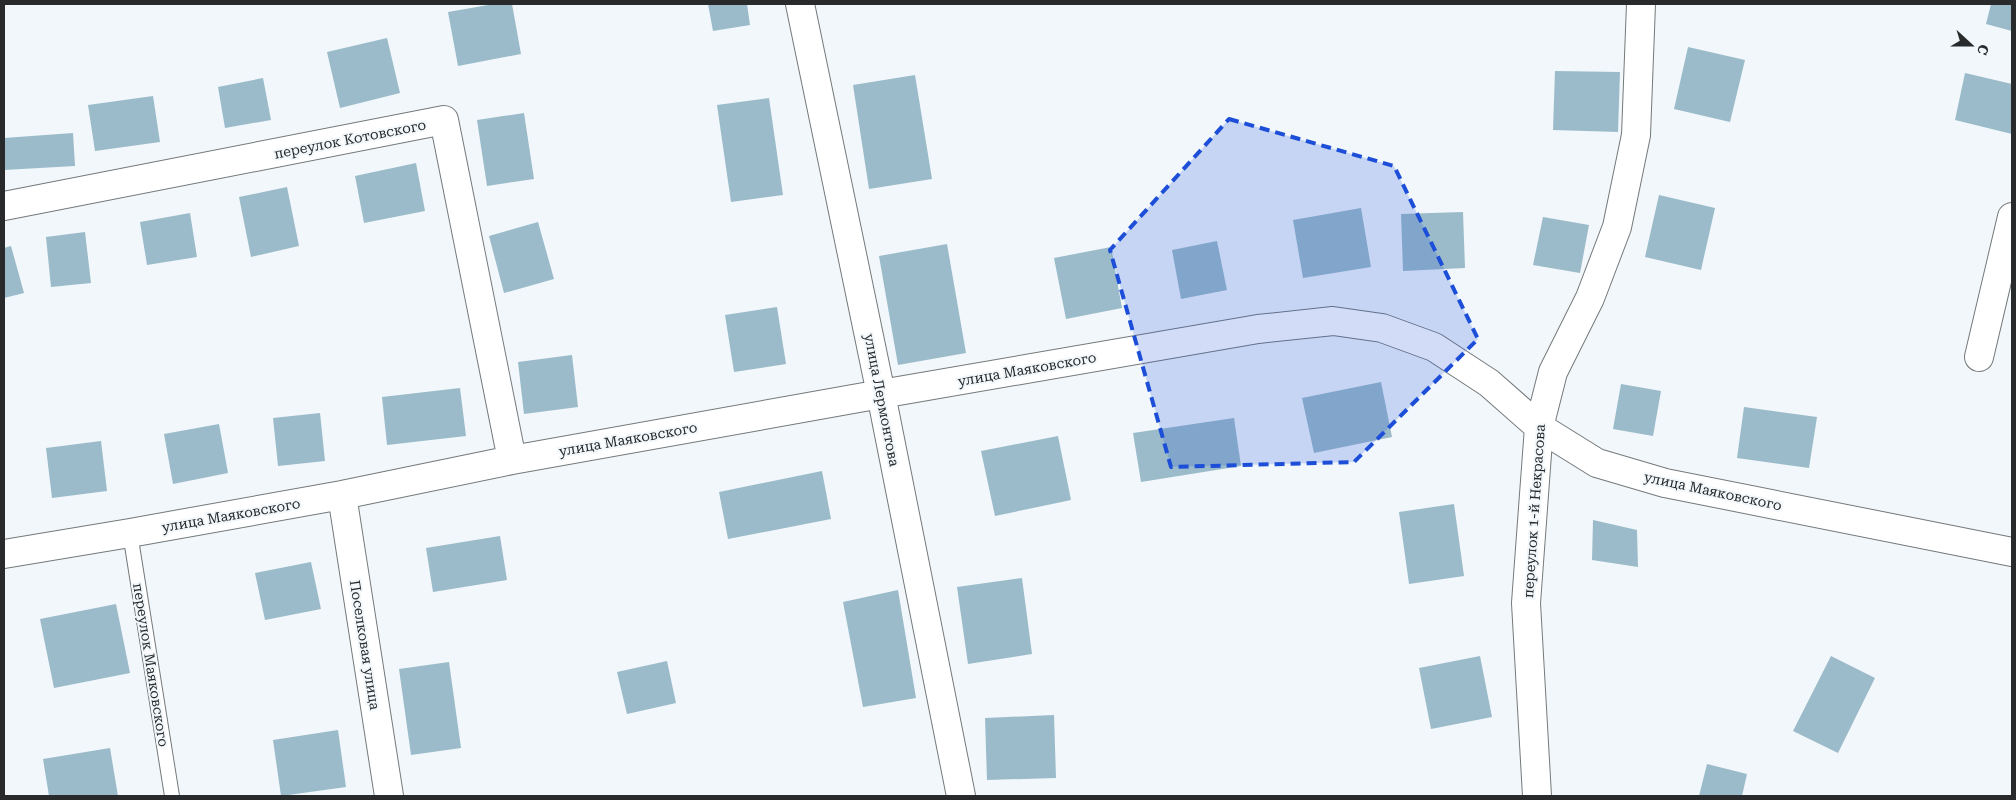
<svg xmlns="http://www.w3.org/2000/svg" width="2016" height="800" font-family="'Roboto Serif',serif">
<style>
.building{fill:#9bbbca}
.lines{fill:none;stroke-linecap:round;stroke-linejoin:round}
.lane-casing{stroke:#74797b;stroke-width:16}
.street-casing{stroke:#74797b;stroke-width:30}
.lane{stroke:#fff;stroke-width:14}
.street{stroke:#fff;stroke-width:28}
.marked{fill:#1d4ed8;fill-opacity:0.2;stroke:#1d4ed8;stroke-width:4;stroke-dasharray:10 6;stroke-linejoin:round}
.labels{text-anchor:middle;dominant-baseline:central;stroke-width:4;stroke-linejoin:round;paint-order:stroke}
.street-label{font-size:14px;fill:#282a2b;stroke:#f1f7fa}
</style>
<rect width="100%" height="100%" fill="#f1f7fa"/>
<path class="building" d="M 494,4 L 512,4 L 521,54 L 458,66 L 448,12 Z
M 708,4 L 747,4 L 750,25 L 713,31 Z
M 1991,4 L 2012,4 L 2012,31 L 1986,24 Z
M 387,38 L 400,93 L 340,108 L 327,52 Z
M 1688,47 L 1745,60 L 1730,122 L 1674,109 Z
M 1555,71 L 1620,72 L 1618,132 L 1553,130 Z
M 1965,73 L 2012,84 L 2012,134 L 1955,120 Z
M 915,75 L 932,179 L 869,189 L 853,85 Z
M 263,78 L 271,120 L 225,128 L 218,87 Z
M 153,96 L 160,142 L 95,151 L 88,105 Z
M 769,98 L 783,195 L 731,202 L 717,105 Z
M 524,113 L 534,179 L 487,186 L 477,120 Z
M 73,133 L 75,166 L 4,170 L 4,138 Z
M 416,163 L 425,211 L 364,223 L 355,176 Z
M 287,187 L 299,246 L 251,257 L 239,197 Z
M 1659,195 L 1715,208 L 1701,270 L 1645,257 Z
M 1361,208 L 1371,267 L 1303,278 L 1293,220 Z
M 1463,212 L 1465,268 L 1403,271 L 1401,214 Z
M 190,213 L 197,257 L 147,265 L 140,222 Z
M 1543,217 L 1589,225 L 1580,273 L 1533,265 Z
M 538,222 L 554,279 L 504,293 L 489,236 Z
M 85,232 L 91,283 L 51,287 L 46,237 Z
M 1217,241 L 1227,290 L 1181,299 L 1172,250 Z
M 947,244 L 966,353 L 898,365 L 879,256 Z
M 11,246 L 24,293 L 4,298 L 4,248 Z
M 1111,247 L 1122,308 L 1066,319 L 1054,258 Z
M 777,307 L 786,364 L 734,372 L 725,315 Z
M 572,355 L 578,407 L 524,414 L 518,362 Z
M 1381,382 L 1392,437 L 1314,453 L 1302,398 Z
M 1621,384 L 1661,391 L 1653,436 L 1613,429 Z
M 460,388 L 466,436 L 387,445 L 382,397 Z
M 1744,407 L 1817,417 L 1809,468 L 1737,458 Z
M 320,413 L 325,461 L 278,466 L 273,418 Z
M 1234,418 L 1241,466 L 1141,482 L 1133,433 Z
M 219,424 L 228,473 L 173,484 L 164,434 Z
M 1058,436 L 1071,500 L 995,516 L 981,451 Z
M 101,441 L 107,491 L 52,498 L 46,448 Z
M 822,471 L 831,519 L 728,539 L 719,492 Z
M 1454,504 L 1464,576 L 1409,584 L 1399,512 Z
M 1593,520 L 1637,530 L 1638,567 L 1592,560 Z
M 500,536 L 507,580 L 433,592 L 426,548 Z
M 311,562 L 321,609 L 265,620 L 255,573 Z
M 1022,578 L 1032,654 L 968,664 L 957,587 Z
M 898,590 L 916,698 L 863,707 L 843,602 Z
M 116,604 L 130,673 L 54,688 L 40,619 Z
M 1480,656 L 1492,717 L 1431,729 L 1419,668 Z
M 1831,656 L 1875,678 L 1838,753 L 1793,731 Z
M 667,661 L 676,703 L 627,714 L 617,672 Z
M 449,662 L 461,748 L 411,755 L 399,669 Z
M 1054,715 L 1056,778 L 987,780 L 985,718 Z
M 338,730 L 346,787 L 281,796 L 273,740 Z
M 110,748 L 118,796 L 49,796 L 43,759 Z
M 1707,764 L 1747,774 L 1742,796 L 1699,796 Z"/>
<g class="lines">
<g class="lane-casing">
<path id="lane" d="M 130,533 L 172,796"/>
</g>
<g class="street-casing">
<path id="street" d="M 800,4 L 881,394 L 961,796
M 4,206 L 444,120 L 512,460
M 1979,357 L 2012,217
M 342,495 L 389,796
M 4,554 L 130,533 L 342,495 L 512,460 L 881,394 L 1258,329 L 1333,321 L 1382,328 L 1434,347 L 1489,383 L 1539,427 L 1597,463 L 1665,483 L 2012,552
M 1537,796 L 1526,603 L 1539,427 L 1553,372 L 1590,298 L 1617,227 L 1636,135 L 1641,4"/>
</g>
<use href="#lane" class="lane"/>
<use href="#street" class="street"/>
</g>
<path class="marked" d="M 1229,119 L 1394,166 L 1478,339 L 1354,462 L 1171,467 L 1110,250 Z"/>
<g class="labels">
<g class="street-label">
<text transform="translate(350 139) rotate(-11)">переулок Котовского</text>
<text transform="translate(1027 369) rotate(-10)">улица Маяковского</text>
<text transform="translate(882 400) rotate(79)">улица Лермонтова</text>
<text transform="translate(628 439) rotate(-10)">улица Маяковского</text>
<text transform="translate(1713 491) rotate(12)">улица Маяковского</text>
<text transform="translate(1534 511) rotate(-86)">переулок 1-й Некрасова</text>
<text transform="translate(231 515) rotate(-10)">улица Маяковского</text>
<text transform="translate(365 645) rotate(81)">Поселковая улица</text>
<text transform="translate(151 665) rotate(81)">переулок Маяковского</text>
</g>
</g>
<rect width="2016" height="800" fill="none" stroke="#282a2b" stroke-width="10"/>
<g transform="translate(1971 45) rotate(111)" stroke="#f1f7fa" stroke-width="4" paint-order="stroke">
<path d="M0-4L9 19L0 12L-9 19Z" fill="#282a2b"/>
<text y="-8" font-size="14" font-weight="bold" text-anchor="middle" fill="#282a2b">С</text>
</g>
</svg>
